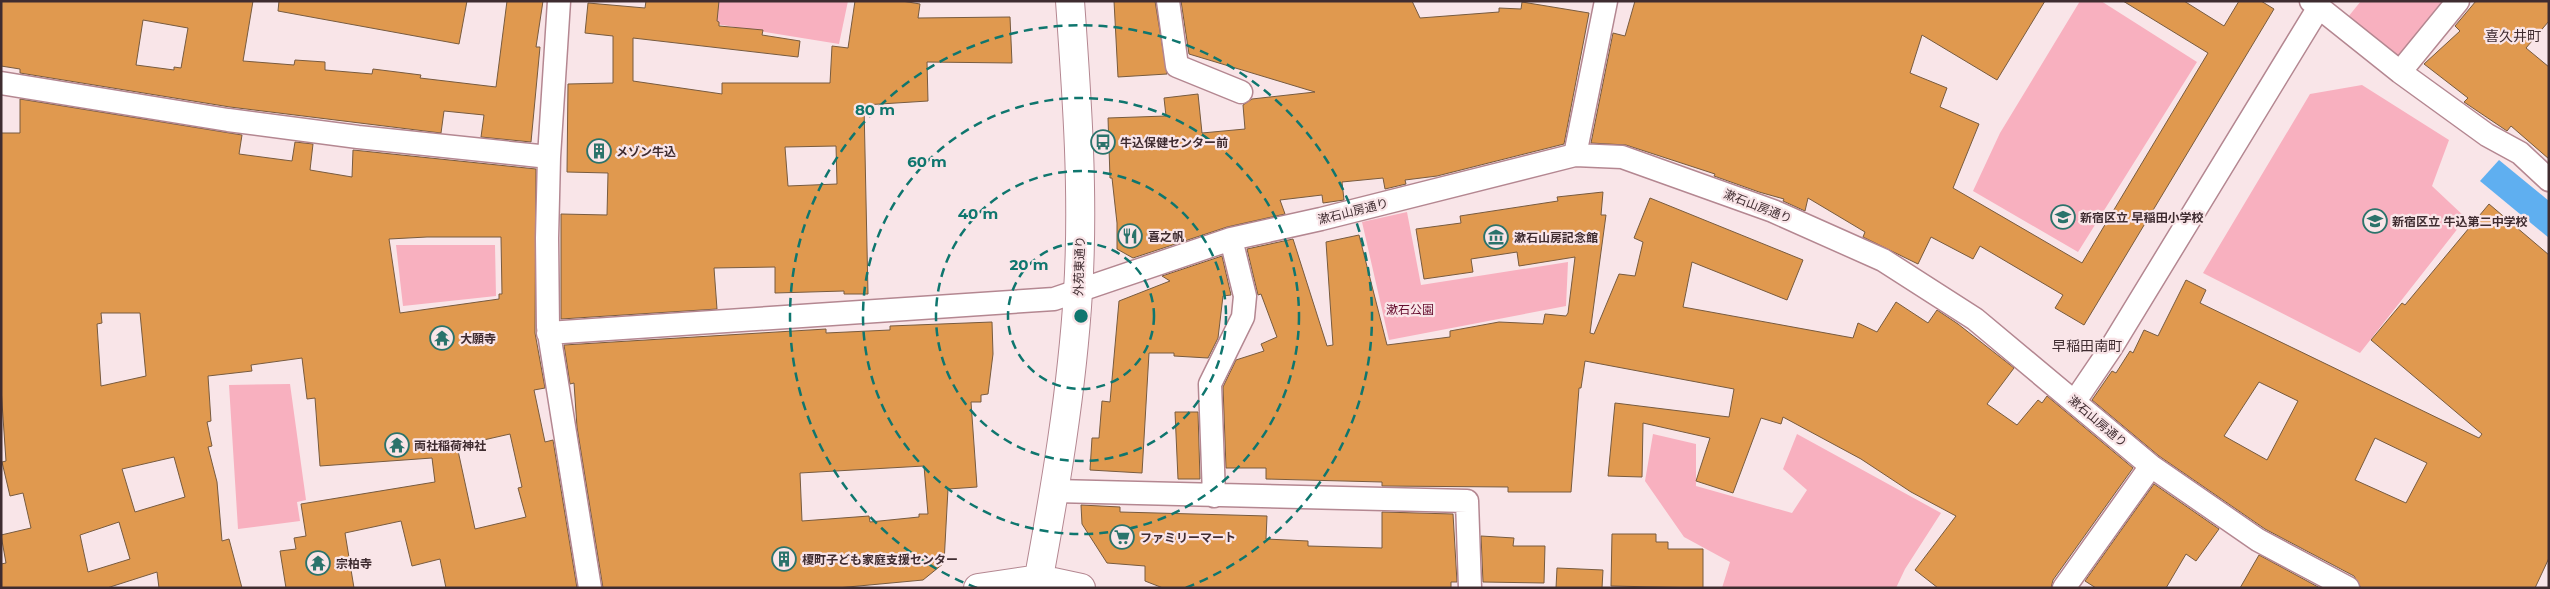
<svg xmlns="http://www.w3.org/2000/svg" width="2550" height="589" font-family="Montserrat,'Noto Sans JP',sans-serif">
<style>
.green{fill:#f8b0bf}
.water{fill:#5faff0}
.building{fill:#e0994f;stroke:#785b3f;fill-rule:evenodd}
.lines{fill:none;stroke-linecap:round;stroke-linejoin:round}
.street-casing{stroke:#b48791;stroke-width:25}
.primary-casing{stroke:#b48791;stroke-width:30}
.street{stroke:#fff;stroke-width:22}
.primary{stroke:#fff;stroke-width:28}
.ring{fill:none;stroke:#0f766e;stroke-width:2.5;stroke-dasharray:9 6}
.labels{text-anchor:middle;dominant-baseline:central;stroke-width:4.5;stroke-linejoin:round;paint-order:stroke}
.poi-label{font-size:12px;font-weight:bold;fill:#3f2c30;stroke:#f9e5e8;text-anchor:start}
.street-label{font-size:12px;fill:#3f2c30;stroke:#f9e5e8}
.park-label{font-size:12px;fill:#660d2e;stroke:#f9e5e8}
.neighbourhood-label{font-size:14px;fill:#3f2c30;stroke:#f9e5e8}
.centre{fill:#0f766e;stroke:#f9e5e8;stroke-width:2.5}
.ring-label{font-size:15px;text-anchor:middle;font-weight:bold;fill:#0f766e;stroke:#f9e5e8;stroke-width:4.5;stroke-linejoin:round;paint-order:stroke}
</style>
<rect width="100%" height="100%" fill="#f9e5e8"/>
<path class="green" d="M 716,1 L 848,1 L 839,44 L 716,24 Z
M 2080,1 L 2101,1 L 2197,62 L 2078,252 L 1973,191 L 2000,133 Z
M 2361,1 L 2449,1 L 2399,57 L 2348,17 Z
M 2362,85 L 2449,140 L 2432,186 L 2466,218 L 2360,353 L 2203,273 L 2310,94 Z
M 1407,212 L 1421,285 L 1568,262 L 1566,306 L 1389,340 L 1362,222 Z
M 396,245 L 495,245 L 496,296 L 403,306 Z
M 290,384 L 306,500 L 297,502 L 300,521 L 238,529 L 229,385 Z
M 1653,434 L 1696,444 L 1696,486 L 1792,513 L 1807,490 L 1783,469 L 1797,434 L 1941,513 L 1905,569 L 1896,588 L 1722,588 L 1730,562 L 1684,537 L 1645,481 Z"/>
<path class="water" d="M 2499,160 L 2549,201 L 2549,238 L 2480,181 Z"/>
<path class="building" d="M 1,1 L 253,1 L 243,61 L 294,65 L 295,60 L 325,62 L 325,70 L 372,74 L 373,69 L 421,75 L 420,78 L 496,87 L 507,1 L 543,1 L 536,47 L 540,47 L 531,142 L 481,137 L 484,115 L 444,111 L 441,133 L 230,107 L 20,73 L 20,69 L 1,66 ZM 143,20 L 188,28 L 181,68 L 174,67 L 174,70 L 136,65 Z
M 279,1 L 467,1 L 459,44 L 278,11 Z
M 646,1 L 719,1 L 717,21 L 719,22 L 719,26 L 763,30 L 762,35 L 800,41 L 798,57 L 633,38 L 633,81 L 722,94 L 722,83 L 830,83 L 832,46 L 848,48 L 855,1 L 902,1 L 920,4 L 918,18 L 1010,17 L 1012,63 L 927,62 L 928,101 L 864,105 L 868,294 L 844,294 L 844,291 L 775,293 L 775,267 L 714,268 L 717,309 L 561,319 L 561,214 L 607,215 L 608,173 L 567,172 L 568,84 L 613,83 L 613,36 L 585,33 L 588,3 L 645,8 ZM 836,146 L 837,184 L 788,186 L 785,147 Z
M 1114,1 L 1155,1 L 1167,74 L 1118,77 Z
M 1181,1 L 1412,1 L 1420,18 L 1499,12 L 1499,8 L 1521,9 L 1522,2 L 1589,13 L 1564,144 L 1437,176 L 1405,180 L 1406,184 L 1385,189 L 1383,178 L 1342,182 L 1344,200 L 1323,203 L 1322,195 L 1280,200 L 1285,214 L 1227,227 L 1133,258 L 1117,249 L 1117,223 L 1112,178 L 1110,178 L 1108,118 L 1166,116 L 1164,98 L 1198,94 L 1202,133 L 1245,129 L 1243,105 L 1252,99 L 1315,92 L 1189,54 Z
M 1635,1 L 2045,1 L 1997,80 L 1922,35 L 1910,73 L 1947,88 L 1940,107 L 1979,124 L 1953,188 L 2082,263 L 2208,53 L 2123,1 L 2184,1 L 2224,26 L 2239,1 L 2261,1 L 2274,9 L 2084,325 L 2055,308 L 2063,295 L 1980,246 L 1973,259 L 1931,237 L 1918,264 L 1863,237 L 1865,232 L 1808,198 L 1805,211 L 1783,201 L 1784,199 L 1759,192 L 1714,176 L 1715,174 L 1626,145 L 1591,143 L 1613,33 L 1625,36 Z
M 2476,1 L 2549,1 L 2549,21 L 2526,48 L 2549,67 L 2549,159 L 2511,126 L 2507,131 L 2464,102 L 2468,98 L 2424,64 L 2460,31 L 2455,26 Z
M 20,99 L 242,135 L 239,154 L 292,161 L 295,142 L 313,144 L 310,170 L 352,177 L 353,150 L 536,169 L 535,333 L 545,388 L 534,390 L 545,442 L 553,440 L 577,588 L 446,588 L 440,559 L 412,566 L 401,521 L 345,533 L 354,588 L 286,588 L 280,551 L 296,549 L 294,538 L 306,536 L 301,504 L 435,482 L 432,458 L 320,466 L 315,398 L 307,399 L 302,358 L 251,365 L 252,371 L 208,376 L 211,421 L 207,422 L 212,446 L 208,447 L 217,482 L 222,541 L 229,539 L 242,588 L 159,588 L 157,572 L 107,588 L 1,588 L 1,564 L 6,563 L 1,535 L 31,528 L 23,493 L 10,496 L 2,462 L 6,461 L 1,388 L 1,133 L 20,133 ZM 427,237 L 501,237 L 502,294 L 499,294 L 499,299 L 400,313 L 389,239 ZM 101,313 L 140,313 L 146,376 L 101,386 L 97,324 L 102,323 ZM 510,434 L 522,487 L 518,488 L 526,517 L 475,529 L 457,446 ZM 174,457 L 185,497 L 135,512 L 122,469 ZM 119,522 L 130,559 L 88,572 L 80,535 Z
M 1603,192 L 1601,215 L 1606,215 L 1590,333 L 1594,334 L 1619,274 L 1635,276 L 1643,242 L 1634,238 L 1650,198 L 1803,260 L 1787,300 L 1692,262 L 1683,307 L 1853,338 L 1858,323 L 1877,332 L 1896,302 L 1928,323 L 1937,310 L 1958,324 L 2014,368 L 1987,404 L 2017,425 L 2038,400 L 2042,403 L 2047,396 L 2133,468 L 2053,580 L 2051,588 L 1938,588 L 1915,570 L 1956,516 L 1911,492 L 1861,459 L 1783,417 L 1781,424 L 1761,418 L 1733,493 L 1696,481 L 1710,438 L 1643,423 L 1642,477 L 1608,476 L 1615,403 L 1729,417 L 1734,389 L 1585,361 L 1581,388 L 1579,388 L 1571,492 L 1508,492 L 1508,487 L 1382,486 L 1382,482 L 1266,479 L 1266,468 L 1226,468 L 1223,387 L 1236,360 L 1264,351 L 1261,344 L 1277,337 L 1261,294 L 1258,295 L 1247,249 L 1293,239 L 1327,346 L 1333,345 L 1326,242 L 1359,235 L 1387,345 L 1450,337 L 1450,331 L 1499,322 L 1543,324 L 1545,314 L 1566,316 L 1568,313 L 1575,257 L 1519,266 L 1517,252 L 1471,259 L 1473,272 L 1424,279 L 1416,229 L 1461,223 L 1460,216 L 1558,201 L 1557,197 Z
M 2489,204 L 2549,255 L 2549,558 L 2535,588 L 2361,588 L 2354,576 L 2265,529 L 2159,456 L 2092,400 L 2112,371 L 2116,373 L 2130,351 L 2133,353 L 2144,330 L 2158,336 L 2186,280 L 2206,290 L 2200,303 L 2479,438 L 2482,434 L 2371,340 L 2402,303 L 2405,305 ZM 2259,382 L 2298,401 L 2267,460 L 2224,436 ZM 2375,438 L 2427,463 L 2406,503 L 2355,480 Z
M 1222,256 L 1231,295 L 1223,296 L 1218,338 L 1208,358 L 1174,356 L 1174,353 L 1149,353 L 1142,473 L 1090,470 L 1092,438 L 1099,438 L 1102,401 L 1110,402 L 1119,301 L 1170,281 L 1162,276 Z
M 992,322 L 993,354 L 988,394 L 981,395 L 981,402 L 971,402 L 977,487 L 948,489 L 944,563 L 923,580 L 837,588 L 603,588 L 577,427 L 574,383 L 570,384 L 564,345 L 826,329 L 826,333 L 890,330 L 890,326 ZM 924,466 L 928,514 L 919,514 L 919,517 L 870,522 L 869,516 L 802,521 L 800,473 Z
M 1175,412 L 1198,412 L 1200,479 L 1178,479 Z
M 2154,484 L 2219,529 L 2196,561 L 2186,554 L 2166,588 L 2096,588 L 2085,581 Z
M 1081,505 L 1120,507 L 1120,512 L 1267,516 L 1266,539 L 1308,541 L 1308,546 L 1382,548 L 1382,512 L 1453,514 L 1457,582 L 1451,582 L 1451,588 L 1163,588 L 1145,581 L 1145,566 L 1107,563 L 1082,524 Z
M 1612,534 L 1656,534 L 1656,542 L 1668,542 L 1668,549 L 1703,549 L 1703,588 L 1611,586 Z
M 1481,536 L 1514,538 L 1513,546 L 1545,546 L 1544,583 L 1483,582 Z
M 2259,555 L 2320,588 L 2240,588 Z
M 1557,568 L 1603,570 L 1602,588 L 1556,588 Z"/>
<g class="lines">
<g class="street-casing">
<path id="street" d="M 559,1 L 549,157 L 547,238 L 548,327 L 590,588
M 1168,1 L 1177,66 L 1241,92
M 2311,1 L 2400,72 L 2487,135 L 2520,153 L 2549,180
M 2400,72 L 2458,1
M 1,83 L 228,120 L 358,137 L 549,157
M 1575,155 L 1606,1
M 548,333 L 1054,299 L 1231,239 L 1321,219 L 1575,155 L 1622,157 L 1773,211 L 1883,260 L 1975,319 L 2151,466 L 2258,540 L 2348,588
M 2075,401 L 2111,348 L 2319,7
M 1055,491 L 1467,501 L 1470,588
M 1214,496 L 1210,384 L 1243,317 L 1245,296 L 1231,239
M 2064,588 L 2151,466"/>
</g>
<g class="primary-casing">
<path id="primary" d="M 978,588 L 1039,579 L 1081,588
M 1037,588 C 1055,490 1072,391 1078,292 C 1084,195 1077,98 1070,1"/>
</g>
<use href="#street" class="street"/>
<use href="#primary" class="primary"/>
</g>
<g class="ring">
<circle cx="1081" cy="316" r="73"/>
<circle cx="1081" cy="316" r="145"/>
<circle cx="1081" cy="316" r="218"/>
<path d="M977 588A291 291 0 1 1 1185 588"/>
</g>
<defs>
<g id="bus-ring" transform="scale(1.25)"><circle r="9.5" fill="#f9e5e8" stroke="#2b736b" stroke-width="1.5"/><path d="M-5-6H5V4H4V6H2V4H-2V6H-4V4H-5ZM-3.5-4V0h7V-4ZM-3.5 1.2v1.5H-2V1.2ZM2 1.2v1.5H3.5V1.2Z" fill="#2b736b"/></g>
<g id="building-ring" transform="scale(1.25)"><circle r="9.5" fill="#f9e5e8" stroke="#2b736b" stroke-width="1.5"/><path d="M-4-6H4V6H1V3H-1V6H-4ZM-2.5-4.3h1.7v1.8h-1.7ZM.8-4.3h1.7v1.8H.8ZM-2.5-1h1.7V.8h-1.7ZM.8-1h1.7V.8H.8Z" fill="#2b736b"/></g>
<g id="school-ring" transform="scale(1.25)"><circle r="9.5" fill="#f9e5e8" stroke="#2b736b" stroke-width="1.5"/><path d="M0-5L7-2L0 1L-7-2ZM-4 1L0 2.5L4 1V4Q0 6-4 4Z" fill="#2b736b"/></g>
<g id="restaurant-ring" transform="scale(1.25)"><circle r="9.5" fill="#f9e5e8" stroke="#2b736b" stroke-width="1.5"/><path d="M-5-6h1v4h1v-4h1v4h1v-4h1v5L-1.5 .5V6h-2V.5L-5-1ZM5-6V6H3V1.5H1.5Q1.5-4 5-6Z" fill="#2b736b"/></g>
<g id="museum-ring" transform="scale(1.25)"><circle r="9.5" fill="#f9e5e8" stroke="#2b736b" stroke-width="1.5"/><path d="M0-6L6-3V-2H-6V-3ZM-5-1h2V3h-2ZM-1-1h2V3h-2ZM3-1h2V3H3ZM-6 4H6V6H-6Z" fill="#2b736b"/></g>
<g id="temple-ring" transform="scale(1.25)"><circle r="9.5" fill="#f9e5e8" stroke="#2b736b" stroke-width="1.5"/><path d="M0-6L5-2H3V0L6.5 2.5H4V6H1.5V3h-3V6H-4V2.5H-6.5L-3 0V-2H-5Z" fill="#2b736b"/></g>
<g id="supermarket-ring" transform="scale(1.25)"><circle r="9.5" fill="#f9e5e8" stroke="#2b736b" stroke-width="1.5"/><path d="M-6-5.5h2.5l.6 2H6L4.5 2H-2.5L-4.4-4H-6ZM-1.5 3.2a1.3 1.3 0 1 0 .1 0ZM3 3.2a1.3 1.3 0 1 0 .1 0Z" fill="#2b736b"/></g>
</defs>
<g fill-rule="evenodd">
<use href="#bus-ring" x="1103" y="142"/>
<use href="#building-ring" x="599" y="151"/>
<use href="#school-ring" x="2063" y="217"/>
<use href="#school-ring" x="2375" y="221"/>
<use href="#restaurant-ring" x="1130" y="236"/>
<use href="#museum-ring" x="1496" y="237"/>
<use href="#temple-ring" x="442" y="338"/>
<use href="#temple-ring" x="397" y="445"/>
<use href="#supermarket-ring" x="1122" y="537"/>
<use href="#building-ring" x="784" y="559"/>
<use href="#temple-ring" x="318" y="563"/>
</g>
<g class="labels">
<g class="poi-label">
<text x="1120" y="142">牛込保健センター前</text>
<text x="616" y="151">メゾン牛込</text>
<text x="2080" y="217">新宿区立 早稲田小学校</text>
<text x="2392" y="221">新宿区立 牛込第二中学校</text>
<text x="1148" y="236">喜之帆</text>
<text x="1514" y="237">漱石山房記念館</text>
<text x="460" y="338">大願寺</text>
<text x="414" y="445">両社稲荷神社</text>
<text x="1140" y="537">ファミリーマート</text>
<text x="802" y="559">榎町子ども家庭支援センター</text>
<text x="336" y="563">宗柏寺</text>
</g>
<g class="street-label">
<text transform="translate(1758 206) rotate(21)">漱石山房通り</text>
<text transform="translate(1353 211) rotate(-14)">漱石山房通り</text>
<text transform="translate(1079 266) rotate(-88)">外苑東通り</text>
<text transform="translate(2098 421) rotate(40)">漱石山房通り</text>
</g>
<g class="park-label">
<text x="1410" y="309">漱石公園</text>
</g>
<g class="neighbourhood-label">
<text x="2513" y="36">喜久井町</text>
<text x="2087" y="346">早稲田南町</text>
</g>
</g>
<circle cx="1081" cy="316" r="8" class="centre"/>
<g class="ring-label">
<text x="875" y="115">80 m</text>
<text x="927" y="167">60 m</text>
<text x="978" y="219">40 m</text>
<text x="1029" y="270">20 m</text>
</g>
<rect width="2550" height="589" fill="none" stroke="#3f2c30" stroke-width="5"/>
</svg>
